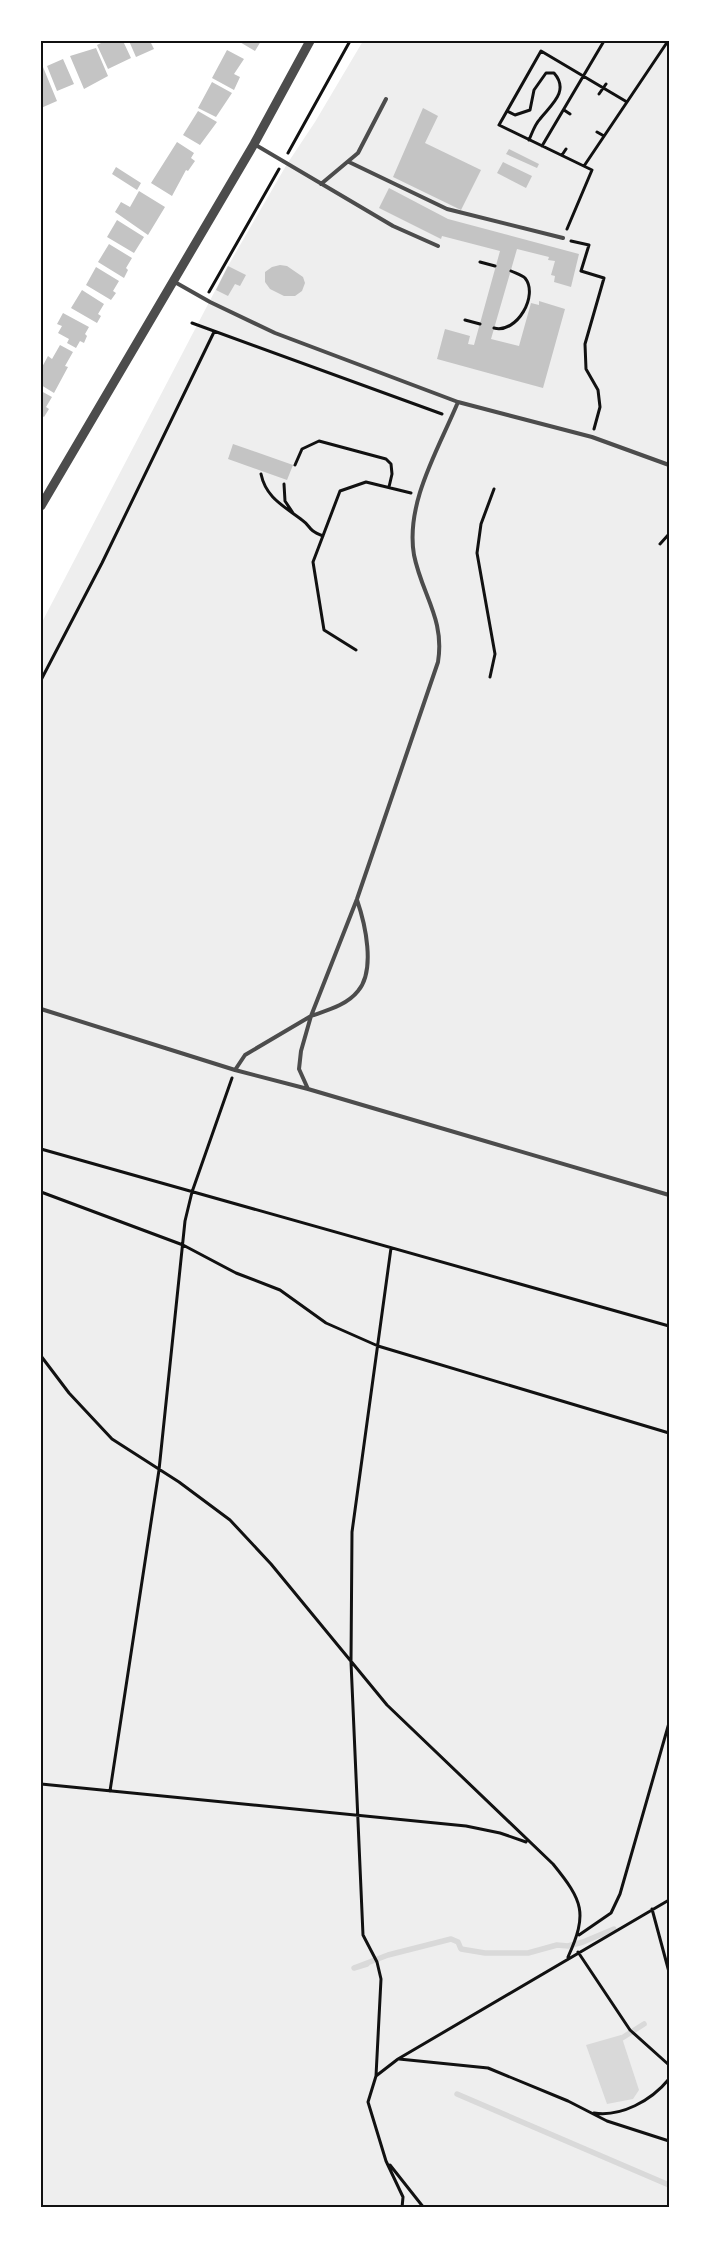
<svg xmlns="http://www.w3.org/2000/svg" width="710" height="2249" font-family="'IBM Plex Sans',sans-serif">
<style>
.green{fill:#eee}
.water{fill:#d9d9d9}
.lines{fill:none;stroke-linecap:round;stroke-linejoin:round}
.stream{stroke:#d9d9d9;stroke-width:5.5}
.building{fill:#c4c4c4}
.path{stroke:#111;stroke-width:3}
.service{stroke:#4c4c4c;stroke-width:4}
.tertiary{stroke:#4c4c4c;stroke-width:9}
.neatline{fill:none;stroke:#111;stroke-width:2}
</style>
<rect width="100%" height="100%" fill="#fff"/>
<path class="green" d="M 363,41 L 669,41 L 669,2208 L 41,2208 L 41,624 L 228,266 L 287,164 L 315,122 Z"/>
<path class="water" d="M 621,2035 L 639,2090 L 633,2099 L 607,2104 L 586,2045 Z"/>
<g class="lines">
<path class="stream" d="M 367,1964 L 354,1968 L 388,1955 L 451,1939 L 458,1942 L 461,1949 L 485,1953 L 528,1953 L 557,1945 L 568,1946 L 583,1942 L 614,1929
M 622,2038 L 644,2024
M 457,2094 L 669,2185"/>
</g>
<path class="building" d="M 105,41 L 123,41 L 131,58 L 108,69 L 97,45 Z
M 129,41 L 150,41 L 154,49 L 136,57 Z
M 238,41 L 261,41 L 255,51 Z
M 96,48 L 108,76 L 84,89 L 70,56 Z
M 227,50 L 244,59 L 234,74 L 240,77 L 234,90 L 212,78 Z
M 63,59 L 74,84 L 57,91 L 47,66 Z
M 43,67 L 57,101 L 41,108 L 41,68 Z
M 212,82 L 232,93 L 216,117 L 198,108 Z
M 423,108 L 438,116 L 425,143 L 481,170 L 461,210 L 393,177 Z
M 198,111 L 217,122 L 200,145 L 183,135 Z
M 177,142 L 194,153 L 191,158 L 195,161 L 188,171 L 186,170 L 172,196 L 151,183 Z
M 509,149 L 539,164 L 537,168 L 506,154 Z
M 503,162 L 532,176 L 526,188 L 497,173 Z
M 116,167 L 141,183 L 137,190 L 112,174 Z
M 389,188 L 448,219 L 579,254 L 571,287 L 554,282 L 555,276 L 551,275 L 555,261 L 548,260 L 549,257 L 517,249 L 491,339 L 519,346 L 531,303 L 539,305 L 539,301 L 565,309 L 543,388 L 437,359 L 445,329 L 470,336 L 468,344 L 474,345 L 500,251 L 442,236 L 441,239 L 379,208 Z
M 139,191 L 165,207 L 148,235 L 115,212 L 121,202 L 130,207 Z
M 117,220 L 144,237 L 134,253 L 107,237 Z
M 109,244 L 132,258 L 126,268 L 128,270 L 124,278 L 98,262 Z
M 280,265 L 287,266 L 303,277 L 305,283 L 302,291 L 295,296 L 284,296 L 270,289 L 265,282 L 265,272 L 272,267 Z
M 228,266 L 246,275 L 240,286 L 235,284 L 228,296 L 216,290 Z
M 96,267 L 119,281 L 113,291 L 116,293 L 111,300 L 86,285 Z
M 82,290 L 104,304 L 98,314 L 101,316 L 97,323 L 71,308 Z
M 63,313 L 89,327 L 85,334 L 87,336 L 84,343 L 80,341 L 76,348 L 67,343 L 69,339 L 58,333 L 62,326 L 57,324 Z
M 60,345 L 73,352 L 65,366 L 68,367 L 54,393 L 41,385 L 41,369 L 48,356 L 52,359 Z
M 41,391 L 52,397 L 46,407 L 49,409 L 44,417 L 41,415 Z
M 233,444 L 293,465 L 287,480 L 228,459 Z"/>
<g class="lines">
<path class="path" d="M 599,94 L 606,84
M 564,110 L 570,114
M 507,111 L 515,115 L 530,110 L 534,90 L 546,73 L 554,73 C 570,91 551,105 540,119 C 535,124 532,133 529,140
M 597,132 L 604,136
M 542,146 L 604,41
M 288,153 L 350,41
M 562,155 L 566,149
M 584,166 L 668,41
M 567,229 L 592,170 L 499,125 L 541,51 L 627,102
M 571,241 L 589,245 L 581,271 L 604,278 L 585,344 L 586,369 L 598,390 L 600,407 L 594,429
M 480,262 L 495,266
M 209,292 L 279,169
M 465,320 L 480,324
M 192,323 L 442,414
M 494,328 C 517,334 539,295 525,278 C 522,275 515,273 511,271
M 295,465 L 302,449 L 319,441 L 386,459 L 391,464 L 392,474 L 389,487
M 261,474 C 266,498 284,506 302,520 C 312,527 306,529 323,536
M 284,484 L 285,501 L 293,513
M 660,544 L 669,534
M 356,650 L 324,630 L 313,562 L 340,491 L 366,482 L 411,493
M 490,677 L 495,654 L 477,553 L 481,524 L 494,489
M 41,680 L 102,563 L 214,332
M 41,1149 L 669,1326
M 41,1192 L 183,1245 L 236,1273 L 280,1290 L 326,1323 L 378,1346 L 669,1433
M 41,1356 L 69,1393 L 112,1439 L 179,1482 L 230,1520 L 271,1564 L 387,1705 L 553,1864 C 583,1901 588,1913 568,1957
M 41,1784 L 466,1826 L 500,1833 L 526,1842
M 110,1791 L 159,1470 L 185,1221 L 192,1192 L 232,1078
M 652,1909 L 669,1972
M 579,1935 L 611,1913 L 620,1894 L 669,1723
M 578,1952 L 630,2030 L 669,2065
M 399,2059 L 488,2068 L 568,2101 L 607,2121 L 669,2141
M 376,2076 L 381,1979 L 377,1962 L 363,1935 L 351,1662 L 352,1532 L 391,1248
M 594,2113 C 621,2117 651,2101 669,2079
M 390,2165 L 424,2208
M 402,2208 L 403,2197 L 386,2161 L 368,2102 L 376,2076 L 398,2059 L 669,1900"/>
<path class="service" d="M 254,144 L 393,226 L 438,246
M 349,162 L 447,209 L 563,238
M 321,184 L 358,153 L 386,99
M 173,281 L 210,302 L 275,333 L 458,402 L 592,437 L 669,465
M 41,1009 L 235,1070 L 308,1089 L 669,1195
M 235,1070 L 245,1055 L 311,1016 L 357,899 L 438,662 C 445,619 422,595 414,555 C 405,503 439,448 458,402
M 308,1089 L 299,1069 L 301,1051 L 311,1016 C 328,1010 347,1005 358,991 C 376,970 365,923 357,900"/>
<path class="tertiary" d="M 41,506 L 254,144 L 310,41"/>
</g>
<rect width="710" height="2249" fill="none" stroke="#ffffff" stroke-width="85"/>
<rect x="42" y="42" width="626" height="2164" class="neatline"/>
</svg>
